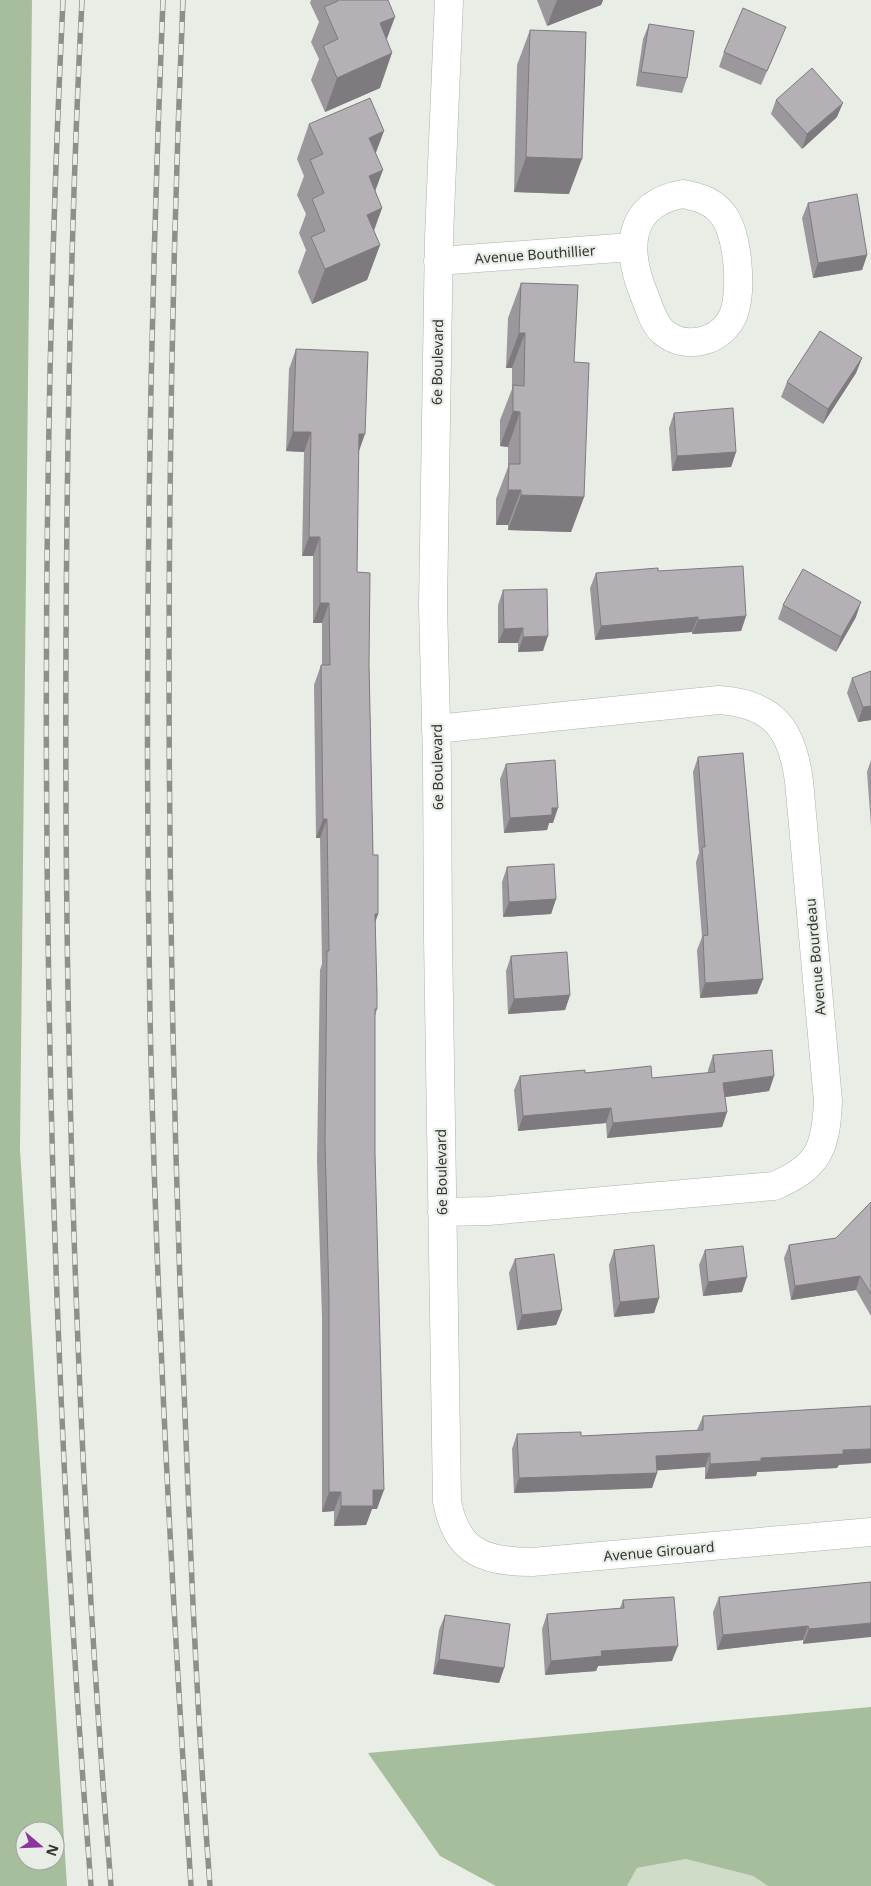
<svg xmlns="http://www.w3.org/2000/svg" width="871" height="1886" font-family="'Noto Sans',sans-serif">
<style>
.green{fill:#cedcc8}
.forest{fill:#a7be9d;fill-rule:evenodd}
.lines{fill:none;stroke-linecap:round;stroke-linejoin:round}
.minor-casing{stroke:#adb2ab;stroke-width:29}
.minor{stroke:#fff;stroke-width:28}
.rail-casing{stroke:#8c908b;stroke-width:5.5}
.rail{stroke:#e8eee6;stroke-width:4;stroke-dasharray:11;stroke-linecap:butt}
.wall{fill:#9c969d}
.shaded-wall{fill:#7f7a7f}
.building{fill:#b5afb6;stroke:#7f7a7f}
.labels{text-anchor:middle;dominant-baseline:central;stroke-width:4.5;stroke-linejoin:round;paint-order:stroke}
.street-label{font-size:14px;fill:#333532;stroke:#e8eee6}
</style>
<rect width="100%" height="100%" fill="#e8eee6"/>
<path class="green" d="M 686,1859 L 753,1876 L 768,1886 L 627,1886 L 637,1868 Z"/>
<path class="forest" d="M 0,0 L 32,0 L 20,1150 L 67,1886 L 0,1886 ZM 25,1831 L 55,1831 L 55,1861 L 25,1861 Z
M 871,1707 L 871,1886 L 768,1886 L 753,1876 L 686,1859 L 637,1868 L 627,1886 L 496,1886 L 440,1856 L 368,1753 Z"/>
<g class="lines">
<g class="minor-casing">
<path id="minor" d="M 449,0 L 439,237 L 433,606 L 437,760 L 438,938 L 447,1501 C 456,1552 484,1562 532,1562 L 871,1532
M 683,194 C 698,197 710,200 720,211 C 739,230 742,290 734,313 C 723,342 685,352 662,331 C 654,323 649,308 645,297 C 626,252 625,204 683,194 Z
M 438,261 L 632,247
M 436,729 L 719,700 C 774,704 792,729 799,781 L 828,1101 C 826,1148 819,1167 774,1186 L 488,1211 L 442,1212"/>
</g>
<use href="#minor" class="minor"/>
<g class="rail-casing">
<path id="rail" d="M 63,0 C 44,392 42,784 53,1176 C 60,1413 72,1650 91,1886
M 82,0 C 71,215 67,430 66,645 C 64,1059 77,1473 111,1886
M 163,0 C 149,337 144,677 150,1015 C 156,1305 172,1596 191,1886
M 183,0 C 164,446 165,891 182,1337 C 189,1520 196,1703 210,1886"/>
</g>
<use href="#rail" class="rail"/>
</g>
<path class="wall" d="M 311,0 L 388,0 L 387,40 L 380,88 L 325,112 L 311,80 L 319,59 L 311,42 L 319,22 L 310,3 Z
M 537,0 L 603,0 L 601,5 L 547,26 Z
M 649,24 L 687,78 L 682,93 L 636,86 L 643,39 Z
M 530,30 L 569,194 L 514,192 L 517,65 Z
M 780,42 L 761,85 L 719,67 L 724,52 Z
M 776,100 L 837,117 L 802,149 L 771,114 Z
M 309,124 L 376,154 L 375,191 L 382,208 L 374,231 L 380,245 L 367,280 L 312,304 L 298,272 L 306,250 L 299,233 L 306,214 L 297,195 L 304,176 L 297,159 Z
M 808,203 L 867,255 L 862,270 L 813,278 L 802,218 Z
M 521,283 L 574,362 L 584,497 L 571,532 L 508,530 L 508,525 L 496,525 L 496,499 L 508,467 L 508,447 L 500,446 L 500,420 L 512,389 L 512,368 L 506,368 L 508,318 Z
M 296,349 L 358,452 L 357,572 L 369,664 L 373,855 L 378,914 L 375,923 L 377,1009 L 375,1016 L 375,1154 L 377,1509 L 372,1509 L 366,1525 L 334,1526 L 334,1511 L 322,1512 L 322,1317 L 317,1161 L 320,970 L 322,964 L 320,838 L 316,838 L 314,685 L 321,665 L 322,665 L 322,623 L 313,623 L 313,556 L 302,556 L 304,452 L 286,451 L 289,369 Z
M 862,358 L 856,373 L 823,424 L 781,397 L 787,382 Z
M 674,413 L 736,452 L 731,467 L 672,471 L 669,428 Z
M 658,571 L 746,616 L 741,631 L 692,634 L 692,632 L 595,640 L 590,588 L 596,573 Z
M 503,590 L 543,651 L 518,652 L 518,643 L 498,643 L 498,605 Z
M 783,605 L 856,617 L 836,652 L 778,619 Z
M 871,671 L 871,720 L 858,722 L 847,693 L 852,678 Z
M 698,757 L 763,979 L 757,994 L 700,998 L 697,950 L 702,937 L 696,862 L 699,853 L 693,772 Z
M 871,760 L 871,826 L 867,772 Z
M 506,764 L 553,823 L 549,823 L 547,830 L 504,833 L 500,779 Z
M 507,867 L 556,899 L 551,914 L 503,917 L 502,882 Z
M 511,956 L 570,995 L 565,1010 L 508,1014 L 506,971 Z
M 713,1055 L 774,1076 L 769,1091 L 725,1097 L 727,1112 L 722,1127 L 607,1138 L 606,1123 L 518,1131 L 514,1090 L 520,1076 L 585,1073 L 652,1078 L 708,1073 L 708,1070 Z
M 871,1202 L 871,1316 L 856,1290 L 791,1300 L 784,1258 L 789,1245 L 836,1238 Z
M 614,1250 L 659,1298 L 654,1313 L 614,1317 L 609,1265 Z
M 705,1250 L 742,1292 L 703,1296 L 699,1265 Z
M 515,1259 L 562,1310 L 556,1325 L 517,1330 L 509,1273 Z
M 871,1406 L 871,1463 L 839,1465 L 837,1468 L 757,1472 L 756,1476 L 705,1479 L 705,1467 L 657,1470 L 657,1473 L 652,1488 L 514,1493 L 512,1449 L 517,1434 L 581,1436 L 697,1430 L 703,1416 Z
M 871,1582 L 803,1644 L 803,1640 L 717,1650 L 713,1612 L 719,1597 Z
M 623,1600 L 672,1661 L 598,1666 L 596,1671 L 545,1675 L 542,1629 L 547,1614 L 620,1608 Z
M 445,1615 L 504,1668 L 499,1683 L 433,1674 L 439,1630 Z"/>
<path class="shaded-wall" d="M 557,0 L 603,0 L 601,5 L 547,26 Z
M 395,17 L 382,52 L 380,23 Z
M 392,53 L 380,88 L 325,112 L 337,78 Z
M 843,103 L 837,117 L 802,149 L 807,134 Z
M 384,131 L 371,166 L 369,138 Z
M 526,157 L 582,159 L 569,194 L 514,192 Z
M 383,170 L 370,205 L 369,176 Z
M 382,208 L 369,243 L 367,215 Z
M 380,245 L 367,280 L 312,304 L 325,269 Z
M 867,255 L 862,270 L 813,278 L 818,263 Z
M 519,333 L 525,333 L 512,368 L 506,368 Z
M 862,358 L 856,373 L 823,424 L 828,409 Z
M 513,411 L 520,412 L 508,447 L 500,446 Z
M 293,432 L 311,432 L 304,452 L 286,451 Z
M 359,434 L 365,434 L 358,454 Z
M 736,452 L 731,467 L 672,471 L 677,456 Z
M 508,490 L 521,490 L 508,525 L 496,525 Z
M 521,495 L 584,497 L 571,532 L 508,530 Z
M 309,537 L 320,537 L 313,556 L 302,556 Z
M 861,602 L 856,617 L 836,652 L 841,637 Z
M 320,603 L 329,603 L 322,623 L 313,623 Z
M 746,616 L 741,631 L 692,634 L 698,620 Z
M 698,617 L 692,632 L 595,640 L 601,626 Z
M 523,628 L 518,643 L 498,643 L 504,629 Z
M 548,636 L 543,651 L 518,652 L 523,637 Z
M 871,706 L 871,720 L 858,722 L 863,707 Z
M 552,808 L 558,808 L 553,823 L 549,823 L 547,830 L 504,833 L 510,818 Z
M 323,819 L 327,819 L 320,838 L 316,838 Z
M 556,899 L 551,914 L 503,917 L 509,902 Z
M 375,914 L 378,914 L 371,934 Z
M 763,979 L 757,994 L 700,998 L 705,983 Z
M 570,995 L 565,1010 L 508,1014 L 514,999 Z
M 774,1076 L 769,1091 L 718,1098 L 723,1083 Z
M 611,1108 L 606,1123 L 518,1131 L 523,1116 Z
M 727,1112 L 722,1127 L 607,1138 L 613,1123 Z
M 860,1276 L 856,1290 L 791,1300 L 795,1286 Z
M 747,1277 L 742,1292 L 703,1296 L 708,1282 Z
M 659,1298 L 654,1313 L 614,1317 L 620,1302 Z
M 562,1310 L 556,1325 L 517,1330 L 522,1315 Z
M 871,1449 L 871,1463 L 839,1465 L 837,1468 L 757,1472 L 756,1476 L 705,1479 L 710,1464 L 761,1458 L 843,1450 Z
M 710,1453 L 705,1467 L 650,1471 L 656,1456 Z
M 657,1473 L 652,1488 L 514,1493 L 519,1478 Z
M 373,1490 L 384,1490 L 377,1509 L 372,1509 L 366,1525 L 334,1526 L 341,1506 Z
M 329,1492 L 341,1492 L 334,1511 L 322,1512 Z
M 871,1623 L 871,1637 L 803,1644 L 809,1629 Z
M 808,1626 L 803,1640 L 717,1650 L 723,1635 Z
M 678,1646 L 672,1661 L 598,1666 L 596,1671 L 545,1675 L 551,1661 L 601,1651 Z
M 439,1659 L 504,1668 L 499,1683 L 433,1674 Z"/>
<path class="building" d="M 337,0 L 388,0 L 395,17 L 380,23 L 392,53 L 337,78 L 323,46 L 338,39 L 324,7 L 338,1 Z
M 743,8 L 786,27 L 767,71 L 724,52 Z
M 649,24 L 694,31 L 687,78 L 641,72 Z
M 530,30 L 586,32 L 582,159 L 526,157 Z
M 812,68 L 843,103 L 807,134 L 776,100 Z
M 370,98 L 384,131 L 369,138 L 383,170 L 369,176 L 382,208 L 367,215 L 380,245 L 325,269 L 311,237 L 325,231 L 312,199 L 324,193 L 310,160 L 323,154 L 309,124 Z
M 857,194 L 867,255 L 818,263 L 808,203 Z
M 521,283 L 578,285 L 574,362 L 589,363 L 584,497 L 521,495 L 521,490 L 508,490 L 509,464 L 520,464 L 520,412 L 513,411 L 513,385 L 524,386 L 525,333 L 519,333 Z
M 820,331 L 862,358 L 828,409 L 787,382 Z
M 296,349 L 368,352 L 365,434 L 359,434 L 357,572 L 370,573 L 369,664 L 373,855 L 378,855 L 378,914 L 375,914 L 377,993 L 377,1009 L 375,1009 L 375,1154 L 384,1490 L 373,1490 L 373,1506 L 341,1506 L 341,1492 L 329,1492 L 329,1298 L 325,1142 L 327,951 L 329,951 L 327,819 L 323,819 L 321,665 L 330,665 L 329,603 L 320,603 L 320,537 L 309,537 L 311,432 L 293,432 Z
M 733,408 L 736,452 L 677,456 L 674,413 Z
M 743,566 L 746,616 L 698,620 L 698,617 L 601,626 L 596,573 L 658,568 L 658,571 Z
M 803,569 L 861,602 L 841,637 L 783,605 Z
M 547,589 L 548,636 L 523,637 L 523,628 L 504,629 L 503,590 Z
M 871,671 L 871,706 L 863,707 L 852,678 Z
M 743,753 L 763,979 L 705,983 L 703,936 L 708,935 L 702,847 L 705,847 L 698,757 Z
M 555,760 L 558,808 L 552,808 L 552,815 L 510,818 L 506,764 Z
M 554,864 L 556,899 L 509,902 L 507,867 Z
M 567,952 L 570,995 L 514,999 L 511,956 Z
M 772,1050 L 774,1076 L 723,1083 L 727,1112 L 613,1123 L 611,1108 L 523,1116 L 520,1076 L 585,1070 L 585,1073 L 651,1066 L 652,1078 L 715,1072 L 713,1055 Z
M 871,1202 L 871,1294 L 860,1276 L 795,1286 L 789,1245 L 836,1238 Z
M 654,1245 L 659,1298 L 620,1302 L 614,1250 Z
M 743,1246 L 747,1277 L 708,1282 L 705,1250 Z
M 554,1254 L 562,1310 L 522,1315 L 515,1259 Z
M 871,1406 L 871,1449 L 843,1450 L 843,1454 L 761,1458 L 761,1461 L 710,1464 L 710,1453 L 656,1456 L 657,1473 L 519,1478 L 517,1434 L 581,1432 L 581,1436 L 703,1430 L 703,1416 Z
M 871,1582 L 871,1623 L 809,1629 L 808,1626 L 723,1635 L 719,1597 Z
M 674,1597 L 678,1646 L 601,1651 L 602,1656 L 551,1661 L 547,1614 L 624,1608 L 623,1600 Z
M 445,1615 L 510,1624 L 504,1668 L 439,1659 Z"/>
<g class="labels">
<g class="street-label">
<text transform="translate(535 254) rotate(-4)">Avenue Bouthillier</text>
<text transform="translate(437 362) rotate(-89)">6e Boulevard</text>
<text transform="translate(437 767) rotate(-91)">6e Boulevard</text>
<text transform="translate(815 957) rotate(-95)">Avenue Bourdeau</text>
<text transform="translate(441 1172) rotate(-91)">6e Boulevard</text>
<text transform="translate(659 1551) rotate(-5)">Avenue Girouard</text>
</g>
</g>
<g transform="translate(40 1846) rotate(109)"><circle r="24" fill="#e8eee6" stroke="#a0a49e"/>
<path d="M0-4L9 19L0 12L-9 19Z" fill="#8e349f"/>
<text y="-8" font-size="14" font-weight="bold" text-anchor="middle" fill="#333532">N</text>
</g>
</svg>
